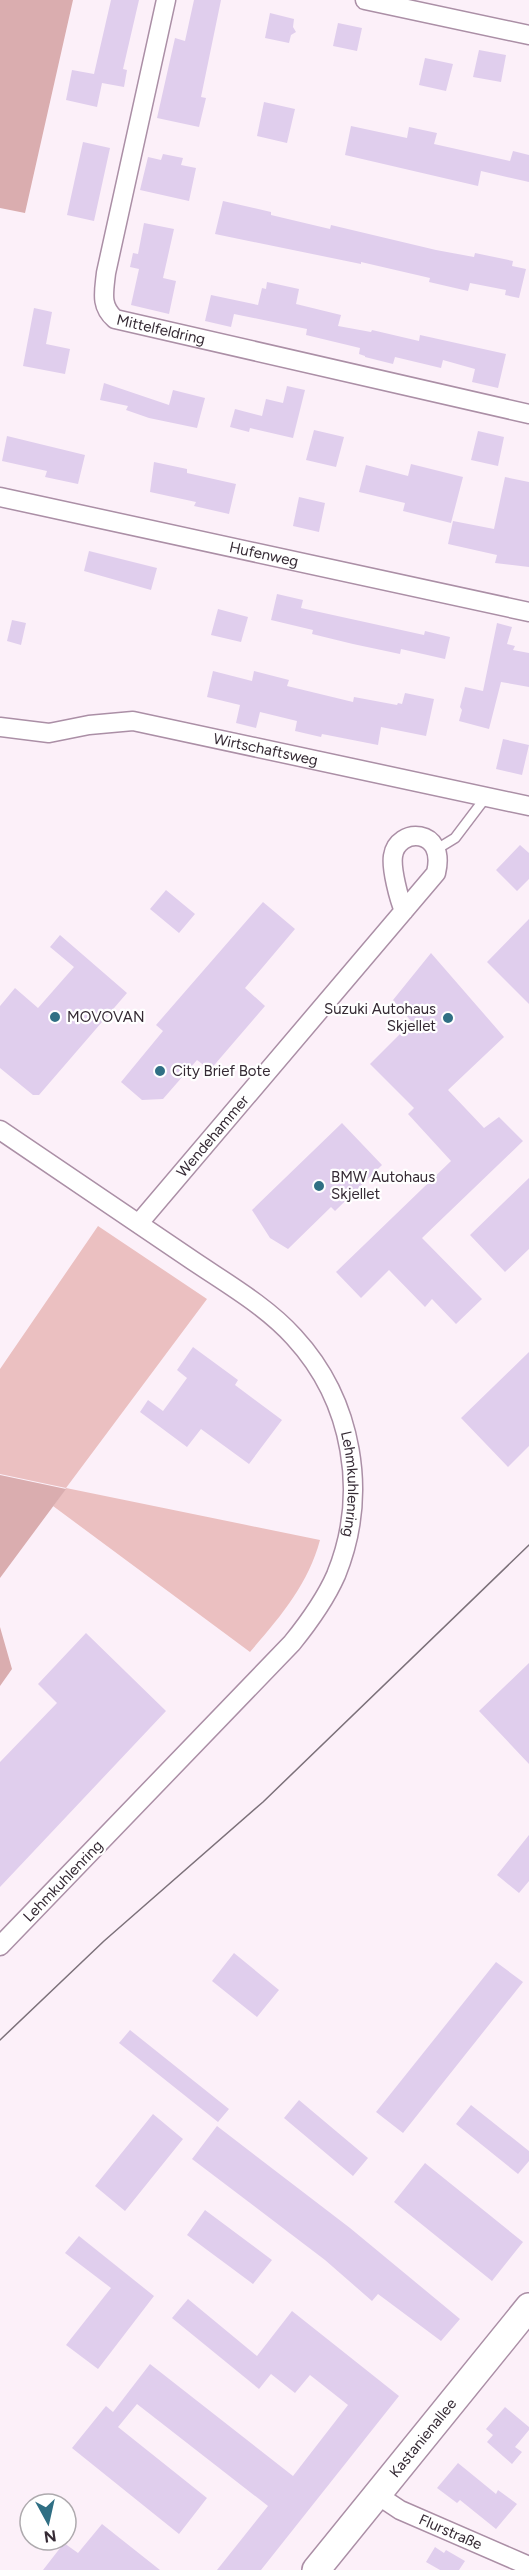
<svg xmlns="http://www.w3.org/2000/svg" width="529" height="2570" font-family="Figtree,sans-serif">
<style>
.green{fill:#ebc0c1}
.forest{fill:#daadaf}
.building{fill:#e0ceed}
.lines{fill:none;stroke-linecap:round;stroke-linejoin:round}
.lane-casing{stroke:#ab8fa6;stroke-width:12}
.street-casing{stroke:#ab8fa6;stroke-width:21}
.secondary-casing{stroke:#ab8fa6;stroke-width:30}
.lane{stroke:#fff;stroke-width:9}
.street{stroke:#fff;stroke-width:18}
.secondary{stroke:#fff;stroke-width:27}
.tram{stroke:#7c717a;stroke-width:1.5}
.poi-dot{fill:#306f84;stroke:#fff;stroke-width:2}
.labels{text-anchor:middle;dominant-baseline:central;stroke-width:4.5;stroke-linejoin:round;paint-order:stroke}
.street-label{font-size:15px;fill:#352a34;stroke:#fff}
.poi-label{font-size:15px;fill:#352a34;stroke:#fff;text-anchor:start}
</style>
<rect width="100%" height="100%" fill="#fcf0f9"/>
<path class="green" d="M 98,1226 L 207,1299 L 66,1488 L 320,1540 C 308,1585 280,1617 250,1652 L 53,1506 L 66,1488 L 0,1474 L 0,1369 Z"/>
<path class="forest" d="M 0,0 L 73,0 L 25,213 L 0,208 Z
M 0,1475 L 66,1489 L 0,1578 Z
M 0,1627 L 12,1669 L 0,1686 Z"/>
<path class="building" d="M 111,0 L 139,0 L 123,69 L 127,70 L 124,87 L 102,83 L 97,107 L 66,100 L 72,70 L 94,74 Z
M 194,0 L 221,0 L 201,97 L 206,98 L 199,127 L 157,118 L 175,38 L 185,41 Z
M 270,13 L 294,19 L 293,27 L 296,32 L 291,35 L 289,43 L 265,38 Z
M 338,23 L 362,28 L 357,51 L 333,46 Z
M 479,50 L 506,55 L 501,82 L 473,77 Z
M 425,58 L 453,64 L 446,91 L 419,85 Z
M 264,102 L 295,109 L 287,143 L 257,136 Z
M 351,126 L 407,138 L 409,127 L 437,133 L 434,144 L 510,161 L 513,151 L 529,155 L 529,182 L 481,171 L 478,186 L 345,155 Z
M 83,142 L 110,148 L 94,221 L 67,215 Z
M 163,154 L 183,158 L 181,165 L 196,168 L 189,201 L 140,190 L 148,157 L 161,160 Z
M 223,201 L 271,212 L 271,215 L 330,229 L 331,225 L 436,250 L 474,257 L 475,253 L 513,261 L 512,266 L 526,269 L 519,298 L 505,295 L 506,290 L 470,283 L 468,291 L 429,282 L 430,278 L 361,262 L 361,264 L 215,234 Z
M 144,223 L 174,229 L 163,278 L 176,281 L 169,314 L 131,305 L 139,269 L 130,267 L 133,253 L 138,254 Z
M 267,282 L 299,289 L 296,304 L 341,315 L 338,326 L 371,332 L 372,330 L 419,341 L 420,335 L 506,354 L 498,388 L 472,382 L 475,369 L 443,360 L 441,368 L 395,357 L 393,364 L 365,357 L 365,356 L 359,354 L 360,348 L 306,335 L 307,329 L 234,314 L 231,327 L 205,321 L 211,295 L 258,305 L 262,288 L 266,289 Z
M 34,308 L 52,312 L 46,344 L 70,349 L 65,374 L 23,366 Z
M 104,383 L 169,405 L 173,390 L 205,398 L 197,428 L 149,418 L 126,410 L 128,406 L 100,400 Z
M 287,386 L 305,390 L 293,438 L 250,428 L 249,432 L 230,427 L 235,409 L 262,416 L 266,399 L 283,403 Z
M 314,430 L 344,437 L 336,467 L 306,460 Z
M 478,431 L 504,437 L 498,466 L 471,460 Z
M 7,436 L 85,455 L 78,484 L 45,477 L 47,471 L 2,461 Z
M 154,462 L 187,469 L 187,473 L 236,484 L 229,514 L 194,506 L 196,502 L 150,492 Z
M 411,464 L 463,477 L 451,523 L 403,511 L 405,503 L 359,492 L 366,465 L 408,476 Z
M 505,477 L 529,482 L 529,567 L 495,563 L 497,555 L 448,544 L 453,521 L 494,529 Z
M 299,497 L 325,503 L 319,532 L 293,526 Z
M 89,551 L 157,568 L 151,590 L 84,571 Z
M 277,594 L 303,600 L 301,608 L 424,635 L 425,631 L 450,637 L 445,659 L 401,649 L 400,654 L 353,644 L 312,634 L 313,630 L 271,620 Z
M 218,609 L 248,617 L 241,642 L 211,635 Z
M 12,620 L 26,623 L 21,645 L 7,641 Z
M 497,623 L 512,627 L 507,644 L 515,646 L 513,650 L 529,653 L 529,687 L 501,682 L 489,729 L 459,721 L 462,710 L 460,707 L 465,687 L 483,691 Z
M 213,671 L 252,681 L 254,671 L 289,680 L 287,686 L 353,702 L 354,697 L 397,705 L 398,703 L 402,704 L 405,693 L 434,699 L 426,736 L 381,727 L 378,745 L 322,734 L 321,737 L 295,731 L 297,721 L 260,712 L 256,728 L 236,723 L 240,705 L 207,697 Z
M 503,739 L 529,745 L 522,775 L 496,769 Z
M 520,845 L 529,853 L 529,879 L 517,891 L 496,870 Z
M 166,890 L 195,914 L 179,933 L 150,909 Z
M 263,902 L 295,929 L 245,988 L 265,1006 L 210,1070 L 197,1060 L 163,1099 L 142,1100 L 121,1082 L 163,1031 L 156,1025 Z
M 529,919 L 529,1004 L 487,962 Z
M 60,935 L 127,993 L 39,1095 L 33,1095 L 0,1068 L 0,1006 L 15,988 L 38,1008 L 74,967 L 50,947 Z
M 431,953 L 504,1037 L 448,1090 L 484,1128 L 499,1117 L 523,1141 L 422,1238 L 482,1299 L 456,1324 L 432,1299 L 425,1307 L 389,1270 L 361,1298 L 336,1272 L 451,1161 L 408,1114 L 414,1108 L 370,1064 L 412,1022 L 393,1000 Z
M 342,1123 L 382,1165 L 335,1211 L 331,1207 L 288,1249 L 270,1238 L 252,1210 Z
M 529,1178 L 529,1249 L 505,1272 L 470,1235 Z
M 193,1347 L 238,1380 L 235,1385 L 282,1420 L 249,1464 L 201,1429 L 187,1447 L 140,1412 L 148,1400 L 163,1411 L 187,1378 L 177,1370 Z
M 529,1352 L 529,1446 L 508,1467 L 461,1418 Z
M 86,1633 L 166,1711 L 0,1887 L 0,1762 L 57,1703 L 38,1684 Z
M 529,1663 L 529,1764 L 479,1711 Z
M 529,1835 L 529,1881 L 519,1893 L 497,1875 Z
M 234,1953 L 279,1990 L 257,2017 L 212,1981 Z
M 496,1962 L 523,1982 L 403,2133 L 376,2112 Z
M 130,2030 L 229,2109 L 218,2122 L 119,2043 Z
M 299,2100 L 368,2158 L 353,2176 L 284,2118 Z
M 471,2105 L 529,2151 L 529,2161 L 518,2174 L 456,2124 Z
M 153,2114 L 183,2139 L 125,2211 L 95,2186 Z
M 217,2126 L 350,2228 L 460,2319 L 441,2341 L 378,2294 L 372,2301 L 325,2260 L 192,2159 Z
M 425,2163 L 523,2242 L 492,2281 L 394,2202 Z
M 205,2210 L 272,2260 L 253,2284 L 187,2235 Z
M 79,2236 L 154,2296 L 98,2369 L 66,2345 L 111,2288 L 65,2253 Z
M 188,2299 L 257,2356 L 292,2311 L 399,2396 L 261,2570 L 217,2570 L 268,2506 L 137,2404 L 118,2427 L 207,2498 L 179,2534 L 72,2448 L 106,2406 L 113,2412 L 150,2364 L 293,2476 L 348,2405 L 310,2375 L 295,2393 L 271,2374 L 259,2389 L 172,2318 Z
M 505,2407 L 529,2427 L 529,2430 L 515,2447 L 522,2452 L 512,2464 L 487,2442 L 493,2435 L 486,2429 Z
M 458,2463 L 496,2494 L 498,2490 L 517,2504 L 496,2529 L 460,2500 L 457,2503 L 437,2488 Z
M 102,2524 L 160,2570 L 43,2570 L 64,2543 L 78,2553 Z
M 435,2547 L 444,2553 L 446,2550 L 465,2561 L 459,2570 L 440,2570 L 426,2562 Z"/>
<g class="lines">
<g class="lane-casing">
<path id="lane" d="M 437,849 L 455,838 L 486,797"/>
</g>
<g class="street-casing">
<g id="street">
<path id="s1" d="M 166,0 L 106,273 C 104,292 100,306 115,319 L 529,414"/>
<path d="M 365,0 L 529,35"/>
<path id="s2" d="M 0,497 L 529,612"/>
<path id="s3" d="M 0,727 L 49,733 L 89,725 L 133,721 L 529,806"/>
<path id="s4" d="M 0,1130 C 63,1173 126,1215 189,1258 C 224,1282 265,1305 294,1337 C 353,1401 369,1494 336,1575 C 325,1600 309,1622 292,1643 L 0,1946"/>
<path id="s5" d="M 139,1223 L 436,873 C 447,827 397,827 393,856 C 391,869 399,899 404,911"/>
<path id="s6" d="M 376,2494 L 400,2510 L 529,2566"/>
</g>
</g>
<g class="secondary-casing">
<g id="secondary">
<path id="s7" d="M 316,2570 L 529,2307"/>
</g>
</g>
<use href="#lane" class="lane"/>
<use href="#street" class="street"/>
<use href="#secondary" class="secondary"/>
<path class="tram" d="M 0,2040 L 104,1941 L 263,1802 L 529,1545"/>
</g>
<g class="poi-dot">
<circle cx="55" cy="1017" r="6"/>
<circle cx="448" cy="1018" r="6"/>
<circle cx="160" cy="1071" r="6"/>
<circle cx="319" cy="1186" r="6"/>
</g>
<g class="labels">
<g class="street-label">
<text stroke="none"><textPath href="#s1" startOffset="376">Mittelfeldring</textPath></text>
<text stroke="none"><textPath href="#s2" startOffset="270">Hufenweg</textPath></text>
<text stroke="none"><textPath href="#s3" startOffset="270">Wirtschaftsweg</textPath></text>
<text stroke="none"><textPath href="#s5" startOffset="114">Wendehammer</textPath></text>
<text stroke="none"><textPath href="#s4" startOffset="522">Lehmkuhlenring</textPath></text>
<text transform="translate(63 1881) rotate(-46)">Lehmkuhlenring</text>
<text stroke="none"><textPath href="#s7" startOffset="170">Kastanienallee</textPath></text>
<text stroke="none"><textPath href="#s6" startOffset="84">Flurstraße</textPath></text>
</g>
<g class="poi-label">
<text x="436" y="1009" text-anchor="end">Suzuki Autohaus<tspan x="436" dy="17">Skjellet</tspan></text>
<text x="67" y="1017">MOVOVAN</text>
<text x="172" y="1071">City Brief Bote</text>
<text x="331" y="1177">BMW Autohaus<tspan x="331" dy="17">Skjellet</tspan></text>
</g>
</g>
<g transform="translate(48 2522) rotate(172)"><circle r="28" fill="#ffffff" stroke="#aeaaae" stroke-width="1.5"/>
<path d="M0-4.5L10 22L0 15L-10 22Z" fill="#306f84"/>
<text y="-9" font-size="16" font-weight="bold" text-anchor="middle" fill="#352a34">N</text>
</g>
</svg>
